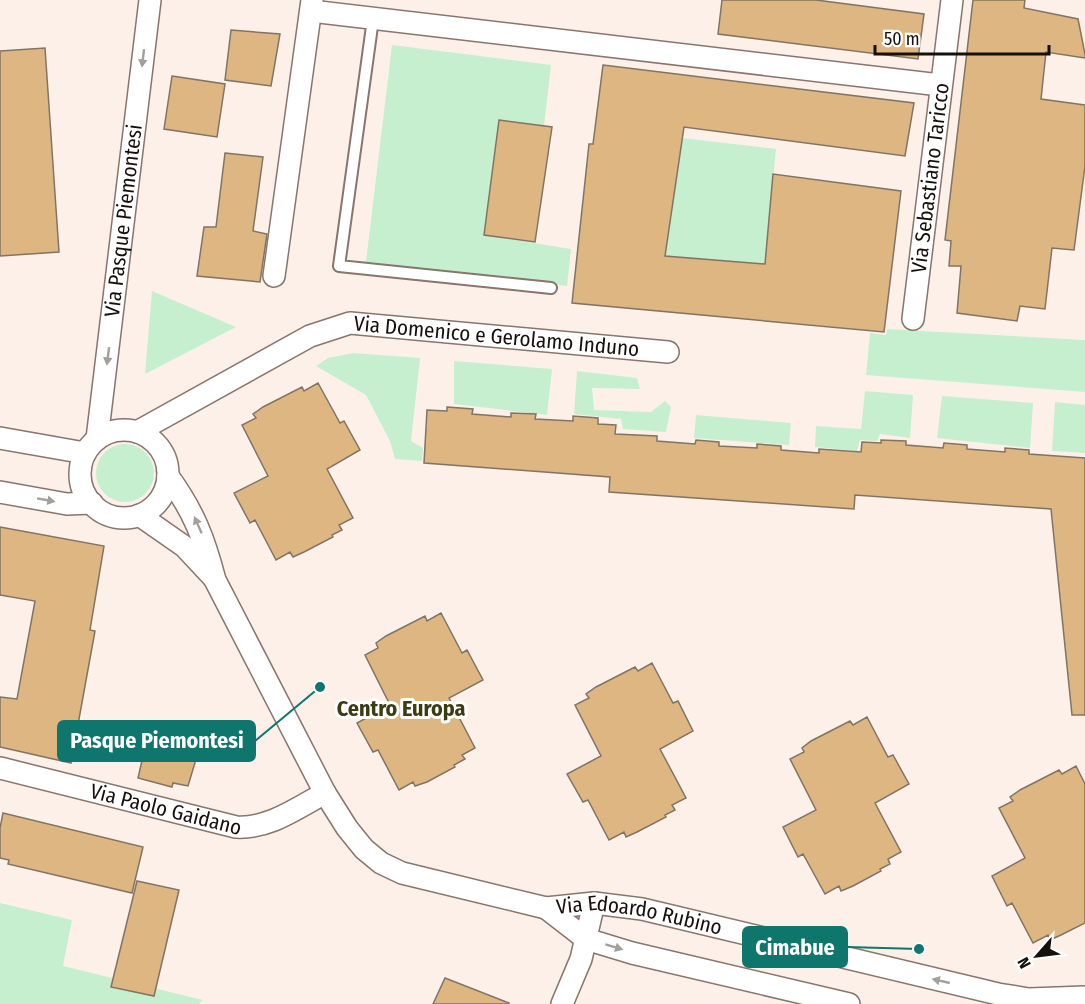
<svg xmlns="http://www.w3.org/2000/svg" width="1085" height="1004" font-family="'Fira Sans Condensed',sans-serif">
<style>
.green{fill:#c6efd0}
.building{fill:#deb682;stroke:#817464;stroke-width:1.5}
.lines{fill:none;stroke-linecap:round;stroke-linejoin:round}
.lane-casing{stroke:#88756b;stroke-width:14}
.street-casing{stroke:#88756b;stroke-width:24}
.lane{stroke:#fff;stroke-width:10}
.street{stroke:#fff;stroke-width:21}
.oneway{fill:#a29f9d}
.labels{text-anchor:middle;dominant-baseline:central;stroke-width:6;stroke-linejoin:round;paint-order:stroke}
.street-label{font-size:21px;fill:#160f0b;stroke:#fff}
.neighbourhood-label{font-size:22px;font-weight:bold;fill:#3b3c14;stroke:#fff}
.leader{fill:none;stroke:#0f766e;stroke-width:2}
.callout-dot{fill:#0f766e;stroke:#fff;stroke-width:2}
.callout{fill:#0f766e;stroke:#0f766e;stroke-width:2}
.callout-label{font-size:22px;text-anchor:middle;font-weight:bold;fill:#fff}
</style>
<rect width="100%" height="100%" fill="#fdf0e9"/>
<path class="green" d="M 392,45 L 551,65 L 544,126 L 499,120 L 484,235 L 571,249 L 567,286 L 366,262 Z
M 682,138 L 776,149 L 765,264 L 665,256 Z
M 152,291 L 236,327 L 145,374 Z
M 887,329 L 1085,340 L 1085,392 L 866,375 L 870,333 L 886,335 Z
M 353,353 L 420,358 L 411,441 L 423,448 L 422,461 L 395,459 L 390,441 L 366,395 L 316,366 L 328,358 Z
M 454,361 L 552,369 L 547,415 L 454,404 Z
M 577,371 L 637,378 L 640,389 L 592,388 L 594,410 L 651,412 L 665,401 L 671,407 L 666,432 L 623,429 L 621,419 L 574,414 Z
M 865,391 L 913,395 L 910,438 L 880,434 L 877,441 L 860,440 L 857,451 L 815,447 L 816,426 L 861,429 Z
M 942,396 L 1033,403 L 1030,448 L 937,438 Z
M 1055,402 L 1085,405 L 1085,453 L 1052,451 Z
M 696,415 L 791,423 L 789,445 L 694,438 Z
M96 473a29 29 0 1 1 58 0a29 29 0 1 1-58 0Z
M 0,903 L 72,920 L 63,966 L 203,1000 L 199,1004 L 0,1004 Z"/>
<path class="building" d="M 722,0 L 816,0 L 924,14 L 918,59 L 718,34 Z
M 973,0 L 1025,0 L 1024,8 L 1078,19 L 1085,54 L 1085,58 L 1046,52 L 1041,99 L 1085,105 L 1085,166 L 1074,250 L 1052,248 L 1045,309 L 1020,306 L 1017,321 L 957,313 L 961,266 L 949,266 L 951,241 L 945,240 Z
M 231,30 L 280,34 L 271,86 L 225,80 Z
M 45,48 L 59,252 L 0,256 L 0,51 Z
M 603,65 L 914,103 L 905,156 L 684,127 L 665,256 L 765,264 L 773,174 L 901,191 L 884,332 L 572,303 L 589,144 L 593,144 Z
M 172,76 L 225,84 L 217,137 L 164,129 Z
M 499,120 L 552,127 L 535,242 L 484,235 Z
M 225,153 L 263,157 L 253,231 L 267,234 L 260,282 L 197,276 L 204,227 L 216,227 Z
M 318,383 L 340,423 L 344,421 L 360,450 L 327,469 L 353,518 L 339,525 L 342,530 L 332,535 L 333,537 L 304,552 L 293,557 L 290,552 L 276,560 L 255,520 L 250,523 L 234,493 L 268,476 L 242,425 L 256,418 L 253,414 L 263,407 L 302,387 L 304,391 Z
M 447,407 L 473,409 L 472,414 L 511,417 L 511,413 L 536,414 L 535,419 L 573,421 L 573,416 L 598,418 L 598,424 L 616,425 L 615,434 L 657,436 L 657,441 L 695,444 L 696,440 L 719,442 L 719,446 L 757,448 L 757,444 L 781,446 L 781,450 L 819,453 L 819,449 L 861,452 L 862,442 L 881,443 L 881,440 L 906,441 L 906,445 L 943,448 L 944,443 L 967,445 L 967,449 L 1005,452 L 1005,448 L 1029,450 L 1029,454 L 1085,458 L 1085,715 L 1072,715 L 1051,509 L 855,495 L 854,509 L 609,492 L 610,477 L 424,463 L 427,410 L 447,411 Z
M 0,527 L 104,546 L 90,630 L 95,631 L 71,763 L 0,747 L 0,697 L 17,699 L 35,601 L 0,595 Z
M 441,613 L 462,653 L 467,650 L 483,680 L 449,698 L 475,748 L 462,755 L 465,759 L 454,765 L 455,767 L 427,782 L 415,786 L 413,782 L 399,790 L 378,750 L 373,752 L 357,723 L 390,705 L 365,655 L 378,648 L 376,643 L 386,636 L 425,616 L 427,621 Z
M 652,663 L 673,703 L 678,701 L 693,731 L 660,749 L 686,798 L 672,805 L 675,810 L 665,815 L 666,817 L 637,832 L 626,837 L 624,832 L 609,840 L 588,800 L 583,802 L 567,774 L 601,756 L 575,705 L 589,698 L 586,694 L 596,687 L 635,667 L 638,671 Z
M 867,717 L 888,757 L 893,755 L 909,784 L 875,803 L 901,852 L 888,859 L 890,864 L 880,869 L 881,871 L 853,886 L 841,891 L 839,886 L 825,894 L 803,854 L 798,857 L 783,827 L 816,810 L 790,759 L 804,752 L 802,748 L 811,741 L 850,721 L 853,725 Z
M 153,746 L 197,756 L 188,786 L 173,783 L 172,787 L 138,778 L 144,752 L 151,752 Z
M 1076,766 L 1085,784 L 1085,923 L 1061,935 L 1050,940 L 1048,935 L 1033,943 L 1012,903 L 1007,906 L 992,876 L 1025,858 L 999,808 L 1013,801 L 1010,797 L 1020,790 L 1059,770 L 1062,774 Z
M 3,813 L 143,847 L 132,893 L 8,864 L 9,860 L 0,858 L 0,828 Z
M 137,881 L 179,890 L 154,996 L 111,987 Z
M 445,978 L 509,1003 L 509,1004 L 433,1004 Z"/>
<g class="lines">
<g class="lane-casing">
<path id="lane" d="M 373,19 L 339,266 L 551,288"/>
</g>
<g class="street-casing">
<g id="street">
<path d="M 311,11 L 940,85"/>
<path d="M 274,276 L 312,0"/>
<path id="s1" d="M 913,319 L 952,0"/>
<circle cx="124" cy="474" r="44"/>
<path id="s2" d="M 137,432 L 310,336 L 350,323 L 668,352"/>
<path d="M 0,438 L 85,453"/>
<path id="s3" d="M 97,439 L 150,0"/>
<path id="s4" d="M 168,476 C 194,512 204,538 215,580 L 325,793 L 347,828 L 364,849 L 381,863 L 402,873 L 546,908 L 594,903 L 642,909 L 998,994 L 1029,999 L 1085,997"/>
<path d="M 0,492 L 67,504 L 92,503"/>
<path d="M 139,515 L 185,547 L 213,577"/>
<path id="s5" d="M 0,768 L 236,827 C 269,829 297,808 325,793"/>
<path d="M 546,908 L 586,939 L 632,953 L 849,1004"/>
<path d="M 562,1004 L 581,959 L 594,903"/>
</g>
</g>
<use href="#lane" class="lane"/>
<use href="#street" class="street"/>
</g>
<defs><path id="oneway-solid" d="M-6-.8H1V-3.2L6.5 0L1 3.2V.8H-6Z" transform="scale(1.5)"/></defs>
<g class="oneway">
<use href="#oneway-solid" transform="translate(143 58) rotate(97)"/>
<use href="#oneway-solid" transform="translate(108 356) rotate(97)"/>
<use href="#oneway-solid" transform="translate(46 500) rotate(10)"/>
<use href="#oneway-solid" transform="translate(198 525) rotate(-114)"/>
<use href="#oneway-solid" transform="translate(614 947) rotate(17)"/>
<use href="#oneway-solid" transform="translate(941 981) rotate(-167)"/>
</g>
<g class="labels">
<g class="street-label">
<text stroke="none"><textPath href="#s1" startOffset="142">Via Sebastiano Taricco</textPath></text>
<text stroke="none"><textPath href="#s3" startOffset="220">Via Pasque Piemontesi</textPath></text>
<text stroke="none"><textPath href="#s2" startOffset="387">Via Domenico e Gerolamo Induno</textPath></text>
<text stroke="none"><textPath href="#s5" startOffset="171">Via Paolo Gaidano</textPath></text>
<text stroke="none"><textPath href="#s4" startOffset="711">Via Edoardo Rubino</textPath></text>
</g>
<g class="neighbourhood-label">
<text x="401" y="708">Centro Europa</text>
</g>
</g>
<path class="leader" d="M320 687L255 741M919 949L847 947"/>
<g class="callout-dot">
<circle cx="320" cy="687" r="6"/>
<circle cx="919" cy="949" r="6"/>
</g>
<g class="callout">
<rect x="58" y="721" width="197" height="40" rx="6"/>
<rect x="743" y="927" width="104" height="40" rx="6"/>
</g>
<g class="callout-label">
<text x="157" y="748">Pasque Piemontesi</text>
<text x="795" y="955">Cimabue</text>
</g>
<g transform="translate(1037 956) rotate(242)" stroke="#ffffff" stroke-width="4.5" paint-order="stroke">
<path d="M0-4.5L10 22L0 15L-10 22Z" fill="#160f0b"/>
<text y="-9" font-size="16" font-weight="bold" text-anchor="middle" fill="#160f0b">N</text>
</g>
<path d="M875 45v9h174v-9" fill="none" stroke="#160f0b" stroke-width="3"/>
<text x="884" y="45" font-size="18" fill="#160f0b" stroke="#ffffff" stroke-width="4.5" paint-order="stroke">50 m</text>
</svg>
